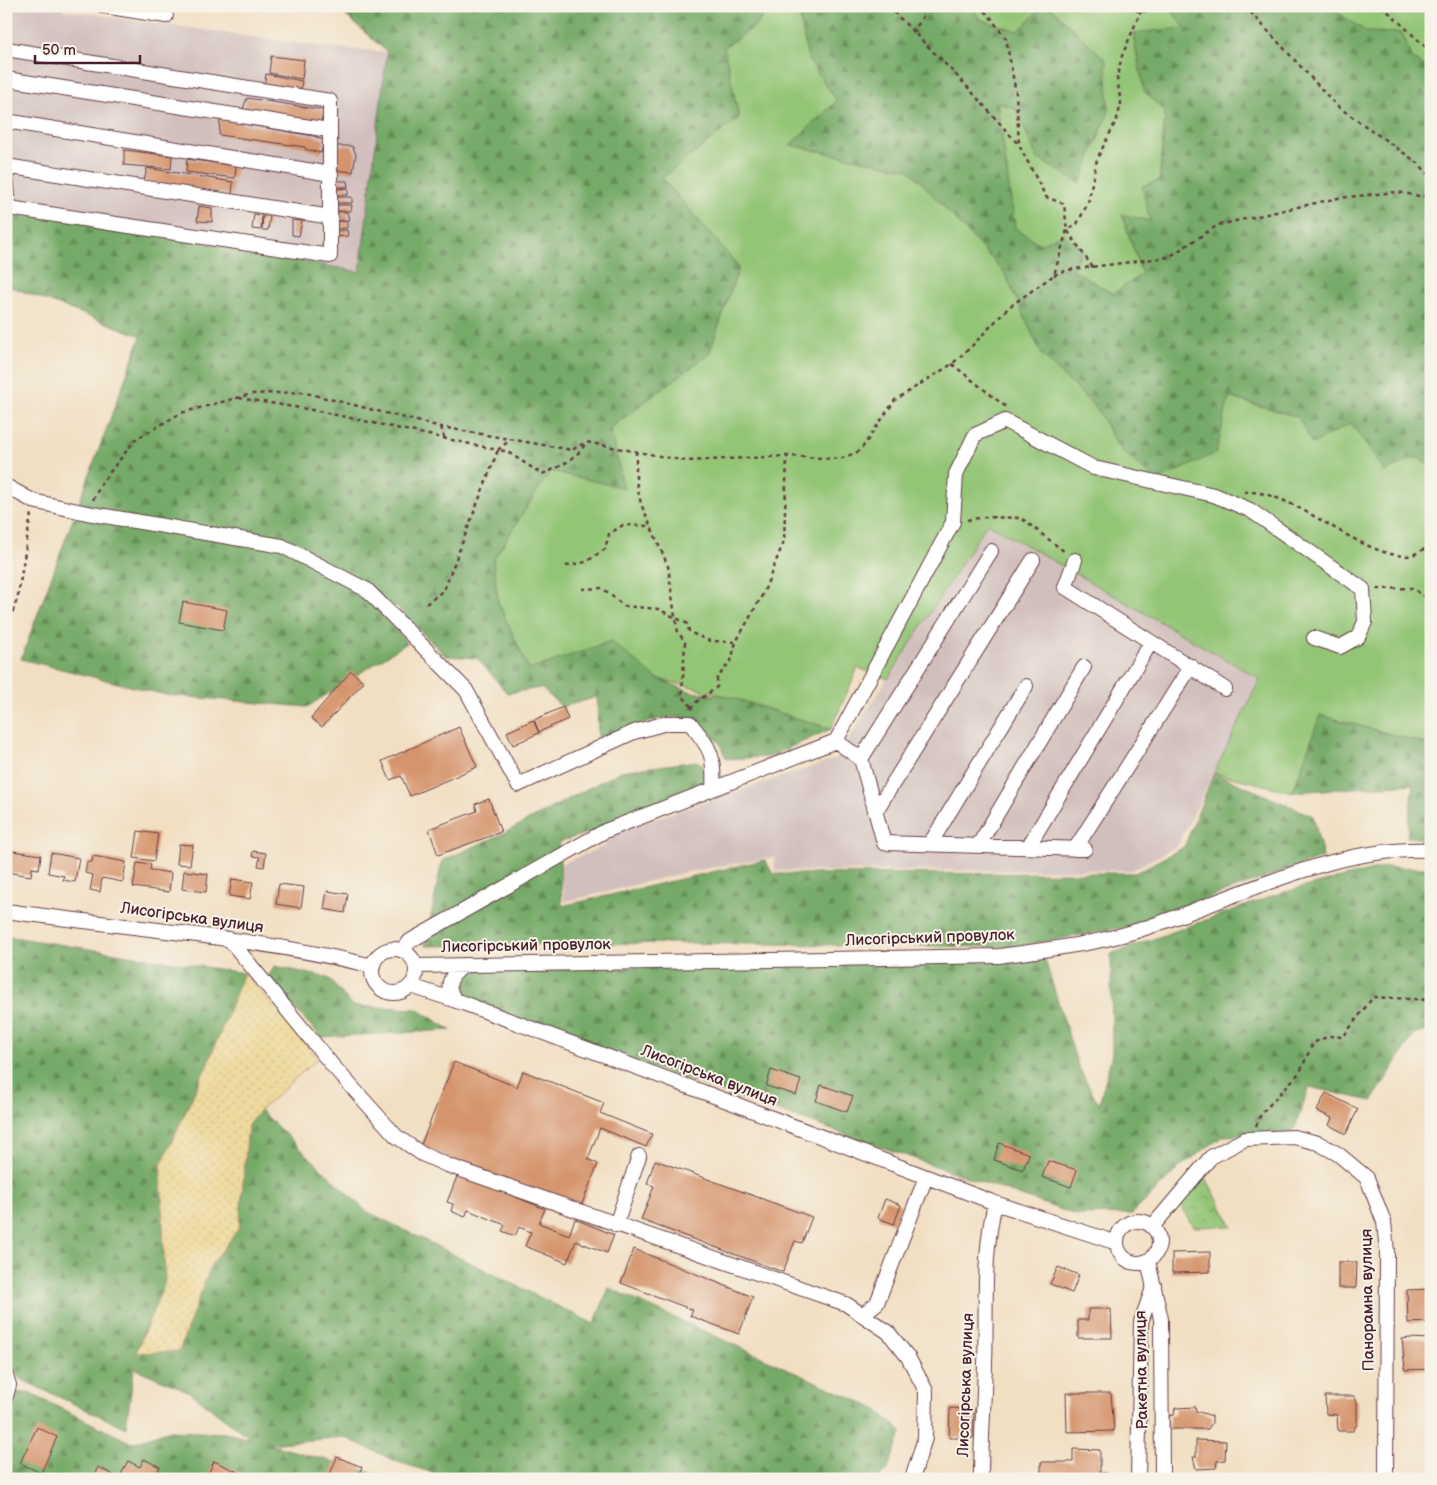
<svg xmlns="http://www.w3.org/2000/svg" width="1437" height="1485" font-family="'Balsamiq Sans',sans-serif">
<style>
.industrial{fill:#d1bfbd}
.grass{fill:#93c576;stroke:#6e7250}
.forest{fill:url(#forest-firs);stroke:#606449}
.sand{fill:url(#sand-dots);stroke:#9c7c64}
.park{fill:url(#park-crowns);stroke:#6e7250}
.building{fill:#d5946d}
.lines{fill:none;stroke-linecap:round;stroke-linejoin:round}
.minor-casing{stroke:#633c42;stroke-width:16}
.path{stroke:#633c42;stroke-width:2.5;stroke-dasharray:4 4;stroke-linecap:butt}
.minor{stroke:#fff;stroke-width:14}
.labels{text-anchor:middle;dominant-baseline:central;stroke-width:4;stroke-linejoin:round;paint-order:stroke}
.street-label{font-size:16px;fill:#4a1f2b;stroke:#f7f3e8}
</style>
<defs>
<pattern id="forest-firs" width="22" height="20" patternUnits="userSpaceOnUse" patternTransform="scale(1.25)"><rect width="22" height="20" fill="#76aa67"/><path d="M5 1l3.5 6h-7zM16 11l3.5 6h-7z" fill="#638a55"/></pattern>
<pattern id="sand-dots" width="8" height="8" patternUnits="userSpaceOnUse" patternTransform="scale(1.25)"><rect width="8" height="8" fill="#eeda9e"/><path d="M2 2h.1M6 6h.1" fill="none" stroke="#cebb88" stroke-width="1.8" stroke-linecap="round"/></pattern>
<pattern id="park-crowns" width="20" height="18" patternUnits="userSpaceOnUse" patternTransform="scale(1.25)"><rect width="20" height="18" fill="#93c576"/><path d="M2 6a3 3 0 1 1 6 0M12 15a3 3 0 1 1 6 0" fill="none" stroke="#7a9f61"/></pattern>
</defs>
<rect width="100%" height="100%" fill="#f7f3e8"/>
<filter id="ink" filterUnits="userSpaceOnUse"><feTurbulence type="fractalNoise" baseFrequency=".02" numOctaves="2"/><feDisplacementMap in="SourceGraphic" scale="10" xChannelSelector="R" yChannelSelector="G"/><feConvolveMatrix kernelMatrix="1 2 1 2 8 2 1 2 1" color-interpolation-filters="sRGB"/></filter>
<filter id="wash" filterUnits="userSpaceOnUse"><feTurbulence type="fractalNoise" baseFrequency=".0096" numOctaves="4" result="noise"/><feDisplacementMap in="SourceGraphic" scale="20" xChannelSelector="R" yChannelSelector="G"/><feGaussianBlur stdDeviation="1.12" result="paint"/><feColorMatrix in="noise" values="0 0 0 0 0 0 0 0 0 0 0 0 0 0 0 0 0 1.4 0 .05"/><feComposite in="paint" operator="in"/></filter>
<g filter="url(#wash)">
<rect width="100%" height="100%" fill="#f1dfc2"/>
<path class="industrial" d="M 6,6 L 62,6 L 63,10 L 316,46 L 387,52 L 361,272 L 6,205 Z
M 987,523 L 1260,679 L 1178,845 L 1133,870 L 775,871 L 774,857 L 687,872 L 564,902 L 561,864 L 604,846 L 614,832 L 836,759 Z"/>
<path class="grass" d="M 769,6 L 798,6 L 808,59 L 837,101 L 790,145 L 910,170 L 1004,272 L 1042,355 L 1097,409 L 1118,447 L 1216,453 L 1228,397 L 1298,417 L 1351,423 L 1431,464 L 1431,745 L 1320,715 L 1293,792 L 1214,773 L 1260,679 L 987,523 L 888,679 L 858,668 L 831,729 L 727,696 L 655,678 L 611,641 L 529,671 L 498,602 L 493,560 L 550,471 L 709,354 L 739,267 L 662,178 L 739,118 L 724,47 L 757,25 Z
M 972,6 L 1044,6 L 1018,31 L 979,19 Z
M 1049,6 L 1168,6 L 1185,28 L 1133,34 L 1144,91 L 1166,112 L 1159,181 L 1150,222 L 1122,215 L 1142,274 L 1113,294 L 1072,269 L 1015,228 L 997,102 L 1015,108 L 1038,159 L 1106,60 Z
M 1327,6 L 1431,6 L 1431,70 L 1413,60 L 1402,33 L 1367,33 Z"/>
<path class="forest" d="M 335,6 L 769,6 L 757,25 L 724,47 L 739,118 L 662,178 L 739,267 L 709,354 L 610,428 L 624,488 L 550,471 L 493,560 L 498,602 L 529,670 L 611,641 L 656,678 L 692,692 L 727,696 L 831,729 L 769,757 L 726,759 L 720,744 L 696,719 L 667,717 L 598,737 L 597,697 L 562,707 L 541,688 L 507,693 L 477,658 L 445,656 L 396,606 L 384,616 L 407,643 L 307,707 L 166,695 L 21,659 L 141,336 L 6,285 L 6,205 L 360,272 L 387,52 Z
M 798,6 L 972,6 L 979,19 L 1018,31 L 1044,6 L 1049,6 L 1106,60 L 1109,111 L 1080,183 L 1038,159 L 1015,108 L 997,102 L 1015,228 L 1040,244 L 1063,234 L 1083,250 L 1072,269 L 1113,294 L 1142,274 L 1122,214 L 1150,221 L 1142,186 L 1160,180 L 1165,112 L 1144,91 L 1133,33 L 1185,28 L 1168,6 L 1327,6 L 1367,32 L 1402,33 L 1413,59 L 1431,70 L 1431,464 L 1416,457 L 1385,472 L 1351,423 L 1312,444 L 1298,417 L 1229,397 L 1216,453 L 1156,481 L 1118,447 L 1097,409 L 1042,355 L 1004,272 L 910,170 L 790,145 L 837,101 L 808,59 Z
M 1320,715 L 1431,745 L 1431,839 L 1407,837 L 1413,784 L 1293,792 Z
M 697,761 L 736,788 L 559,842 L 562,906 L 765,860 L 773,874 L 1135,873 L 1184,847 L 1214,773 L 1313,816 L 1323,857 L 1130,926 L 1015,947 L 671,943 L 425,946 L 442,861 L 506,832 L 621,771 Z
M 1385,867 L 1431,868 L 1431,1030 L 1414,1034 L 1372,1101 L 1309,1087 L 1293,1133 L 1223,1136 L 1181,1166 L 1132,1214 L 1076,1215 L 701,1084 L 463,1003 L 469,970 L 1045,960 L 1078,1066 L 1099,1105 L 1112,1054 L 1111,954 L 1284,892 Z
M 6,936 L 244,973 L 209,1061 L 161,1165 L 165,1282 L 136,1352 L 179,1351 L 211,1265 L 239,1228 L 248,1125 L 260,1110 L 366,1211 L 594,1324 L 609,1288 L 876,1409 L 902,1432 L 887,1471 L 877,1479 L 453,1479 L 398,1462 L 344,1437 L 268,1444 L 396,1479 L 6,1479 L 6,1392 L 29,1393 L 132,1443 L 167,1431 L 225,1433 L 251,1439 L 190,1392 L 134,1368 L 126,1428 L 20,1379 L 6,1360 Z
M 275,966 L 328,978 L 353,1006 L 417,1009 L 451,1030 L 321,1037 L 267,978 Z"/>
<path class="sand" d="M 244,973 L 318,1058 L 260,1110 L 248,1125 L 239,1228 L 211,1265 L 179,1351 L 136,1353 L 165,1282 L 161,1165 L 209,1061 Z"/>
<path class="park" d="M 1205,1176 L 1232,1226 L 1194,1227 L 1179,1203 Z"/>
<g id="blocks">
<path class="building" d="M 271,56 L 304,60 L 302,79 L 269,73 Z
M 266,74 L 302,81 L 301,90 L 264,87 Z
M 247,98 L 324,110 L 321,122 L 243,109 Z
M 220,120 L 314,136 L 324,140 L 321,153 L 305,149 L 305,147 L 219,135 Z
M 334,146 L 352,146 L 356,154 L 353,172 L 334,170 Z
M 124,150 L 172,156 L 171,169 L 124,165 Z
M 187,159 L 236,166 L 235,178 L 186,172 Z
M 147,168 L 233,182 L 232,195 L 144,181 Z
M 336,181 L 347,181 L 348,187 L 336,187 Z
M 348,188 L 348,195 L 336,195 L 336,189 Z
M 336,197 L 352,197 L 352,203 L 337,203 Z
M 337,205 L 352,205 L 351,211 L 336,211 Z
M 199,206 L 212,208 L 212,222 L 197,221 Z
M 336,212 L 347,212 L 349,220 L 337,220 Z
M 254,214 L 262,215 L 261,230 L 252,229 Z
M 263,216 L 270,216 L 268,230 L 262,230 Z
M 292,220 L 302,221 L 299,236 L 292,235 Z
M 335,221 L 347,222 L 347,228 L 336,229 Z
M 347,230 L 348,236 L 336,237 L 336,231 Z
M 183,602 L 227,610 L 223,630 L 179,622 Z
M 351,671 L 364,682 L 322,727 L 311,718 Z
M 563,707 L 568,719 L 539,732 L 534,720 Z
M 533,720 L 539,733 L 513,745 L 507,732 Z
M 459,727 L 477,767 L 410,796 L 401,776 L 390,780 L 382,761 Z
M 489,799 L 501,832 L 438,855 L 429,829 L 477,811 L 475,804 Z
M 138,831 L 158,834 L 154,861 L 134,858 Z
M 179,844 L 193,845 L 190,865 L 177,864 Z
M 6,850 L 41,855 L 39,869 L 32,868 L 31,876 L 6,872 Z
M 253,851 L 266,853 L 264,867 L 258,866 L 260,857 L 252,856 Z
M 51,853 L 79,858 L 75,882 L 63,880 L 64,876 L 48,873 Z
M 93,856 L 126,862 L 123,882 L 102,878 L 100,892 L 90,890 L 93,875 L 85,873 L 87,862 L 92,862 Z
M 137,863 L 151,865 L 150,870 L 171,873 L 169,892 L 133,887 Z
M 184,871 L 208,874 L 206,892 L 182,889 Z
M 232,879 L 253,882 L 250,899 L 229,896 Z
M 279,884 L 304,887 L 301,908 L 276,904 Z
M 327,891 L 348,894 L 345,913 L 324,909 Z
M 454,1062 L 517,1087 L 523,1071 L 604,1103 L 600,1113 L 652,1134 L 646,1147 L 600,1128 L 588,1159 L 598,1164 L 579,1211 L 420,1147 Z
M 771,1070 L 801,1080 L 796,1095 L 766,1086 Z
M 821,1085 L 853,1096 L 847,1112 L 816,1101 Z
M 1326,1093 L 1358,1109 L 1346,1134 L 1329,1125 L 1332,1118 L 1317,1111 Z
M 999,1143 L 1029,1154 L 1023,1170 L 994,1160 Z
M 655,1160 L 812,1217 L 802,1243 L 795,1241 L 783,1272 L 641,1220 L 654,1186 L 647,1184 Z
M 1048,1161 L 1077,1170 L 1071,1187 L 1042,1177 Z
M 458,1174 L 545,1209 L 539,1223 L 569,1235 L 575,1219 L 614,1235 L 607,1253 L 576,1241 L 567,1263 L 525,1246 L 531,1232 L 519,1227 L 515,1236 L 502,1231 L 505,1225 L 468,1210 L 465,1217 L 451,1211 L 453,1204 L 447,1202 Z
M 885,1199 L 901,1205 L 894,1224 L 878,1218 Z
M 634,1249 L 753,1297 L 739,1334 L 690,1316 L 693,1310 L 621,1283 Z
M 1210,1252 L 1210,1272 L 1172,1273 L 1172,1253 Z
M 1338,1262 L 1357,1262 L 1356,1288 L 1338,1288 Z
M 1058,1267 L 1079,1275 L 1072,1293 L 1050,1284 Z
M 1431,1289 L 1431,1322 L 1408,1323 L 1407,1290 Z
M 1088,1309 L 1111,1309 L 1112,1338 L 1078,1338 L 1078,1320 L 1088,1320 Z
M 1410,1338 L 1431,1339 L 1431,1369 L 1405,1370 L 1402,1339 Z
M 1066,1393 L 1111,1393 L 1114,1431 L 1067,1432 Z
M 1325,1396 L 1354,1396 L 1357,1402 L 1357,1424 L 1353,1431 L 1338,1431 L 1337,1415 L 1326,1414 Z
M 1195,1407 L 1196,1411 L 1212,1416 L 1212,1423 L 1208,1429 L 1169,1429 L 1169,1416 L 1174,1415 L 1175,1408 Z
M 950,1408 L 974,1409 L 973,1438 L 949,1438 Z
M 37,1427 L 57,1437 L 41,1473 L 20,1463 Z
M 1196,1440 L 1226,1441 L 1225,1460 L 1217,1461 L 1216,1468 L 1196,1469 L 1193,1457 L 1196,1457 Z
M 1073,1449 L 1100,1450 L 1100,1473 L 1107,1473 L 1107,1479 L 1041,1479 L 1041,1462 L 1073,1462 Z
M 337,1457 L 362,1467 L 357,1479 L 328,1479 Z
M 144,1459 L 160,1467 L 154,1479 L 92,1479 L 98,1467 L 119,1478 L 128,1461 L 140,1467 Z
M 214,1461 L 242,1474 L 240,1479 L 206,1479 Z"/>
</g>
</g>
<g filter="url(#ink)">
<use href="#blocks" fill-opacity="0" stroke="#633c42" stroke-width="1"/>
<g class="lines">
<g class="minor-casing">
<path id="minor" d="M 104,6 L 166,16
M 6,49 L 330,101 L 330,256 L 9,208 L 6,173
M 6,79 L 329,130
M 6,121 L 331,174
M 6,166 L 331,217
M 6,486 L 33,501 L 87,513 L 282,546 L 367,590 L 466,690 L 518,785 L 634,732 L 667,723 L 690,723 C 711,749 715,755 713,789
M 1075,560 L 1065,587 L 1225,689
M 836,741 L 953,522 L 956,474 L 975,435 L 1005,421 L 1094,468 L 1214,495 L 1250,510 L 1363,589 L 1365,622 L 1358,637 L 1340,647 L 1314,638
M 861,759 L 991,551
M 875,812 L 1033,560
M 930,844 L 1026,686
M 978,846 L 1084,667
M 1028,847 L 1151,642
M 1075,849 L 1191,666
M 6,911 C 129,928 253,937 373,966
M 229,939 L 333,1066 L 396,1136 L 422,1154 L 447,1165 L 846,1304 L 888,1332 L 908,1357 L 926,1391 L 925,1438 L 912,1479
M372 971a22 22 0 1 1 44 0a22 22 0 1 1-44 0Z
M 403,950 L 410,941 L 605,831 L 836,741 L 861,759 L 884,843 L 1085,849
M 416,966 L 999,956 C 1043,950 1089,945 1133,932 C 1230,902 1326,846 1431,850
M 411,986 L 463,1003 L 730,1102 L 995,1203 L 1117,1243
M 456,1001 C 443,986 451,974 465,965
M1117 1242a21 21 0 1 1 42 0a21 21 0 1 1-42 0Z
M 616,1225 L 639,1156
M 1152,1227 L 1211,1157 L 1245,1139 L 1294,1137 L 1318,1143 L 1338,1154 L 1367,1178 L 1384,1222 L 1387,1251 L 1386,1479
M 1148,1261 L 1161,1319 L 1162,1479
M 862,1315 L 877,1303 L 926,1177
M 6,1376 L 9,1385 L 6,1396
M 981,1479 C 981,1440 984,1402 985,1364 C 987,1308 982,1259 995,1203
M 1138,1479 L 1141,1322 L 1154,1285"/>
</g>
<path class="path" d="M 888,6 L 963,82 L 1019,145
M 978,6 L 989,15 L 1006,39 L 1016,93 L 1019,145 L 1046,197 L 1064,204 L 1067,230 L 1093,268
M 1128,6 L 1140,12 L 1170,6
M 1245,6 L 1337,106 L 1418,163 L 1431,177
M 1382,6 L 1431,52
M 913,33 L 929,6
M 1054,275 L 1068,270 L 1169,257 L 1218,225 L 1338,198 L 1397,192 L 1431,198
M 952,364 L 1006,407
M 239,398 L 318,411 L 498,450 L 511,439
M 441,427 L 445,440
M 636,451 L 636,481 L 641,504 L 668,566 L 675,617 L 678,632 L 685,642 L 682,695 L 692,708
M 1244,492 C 1292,488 1356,555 1406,556 C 1414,556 1424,549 1431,545
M 93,500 L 102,482 L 136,439 L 181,413 L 251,394 L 302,392 L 441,427 L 572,450 L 586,442 L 686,461 L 787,456 L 840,459 L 860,451 L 895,400 L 952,364 L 970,348 L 1009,307 L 1054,275 L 1067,230 L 1077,224 L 1088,203 L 1097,159 L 1117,119 L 1121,104 L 1117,78 L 1122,56 L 1143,6
M 967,520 L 984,517 L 1021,518 L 1065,552
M 566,566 L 586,562 L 605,549 L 609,534 L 623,525 L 650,526
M 582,589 L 602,588 L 624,606 L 658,609 L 688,624 L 689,632 L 710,641 L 736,642 L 763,594 L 784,541 L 787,456
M 1377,589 L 1412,588 L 1431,601
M 426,604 L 444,590 L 498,450 L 506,451 L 542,474 C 560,467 575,460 586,443
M 6,614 L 12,614 L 18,596 L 31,514
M 691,709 L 695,703 L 717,687 L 717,678 L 731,661 L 736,642
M 1256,1126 L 1261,1114 L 1300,1072 L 1313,1043 L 1329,1036 L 1343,1037 L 1373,997 L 1431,1000"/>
<use href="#minor" class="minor"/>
</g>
</g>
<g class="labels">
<g class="street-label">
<text transform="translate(192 918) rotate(8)">Лисогірська вулиця</text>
<text transform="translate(930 938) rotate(-2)">Лисогірський провулок</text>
<text transform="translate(526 946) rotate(-1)">Лисогірський провулок</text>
<text transform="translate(709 1076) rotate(21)">Лисогірська вулиця</text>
<text transform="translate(1368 1300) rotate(-91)">Панорамна вулиця</text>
<text transform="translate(1142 1370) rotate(-91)">Ракетна вулиця</text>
<text transform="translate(966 1385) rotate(-88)">Лисогірська вулиця</text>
</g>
</g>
<rect width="1437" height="1485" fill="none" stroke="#f7f3e8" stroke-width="25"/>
<path d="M35 55v8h105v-8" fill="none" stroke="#4a1f2b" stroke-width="2.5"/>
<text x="42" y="55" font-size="15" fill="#4a1f2b" stroke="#f7f3e8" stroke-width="4" paint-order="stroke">50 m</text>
</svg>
